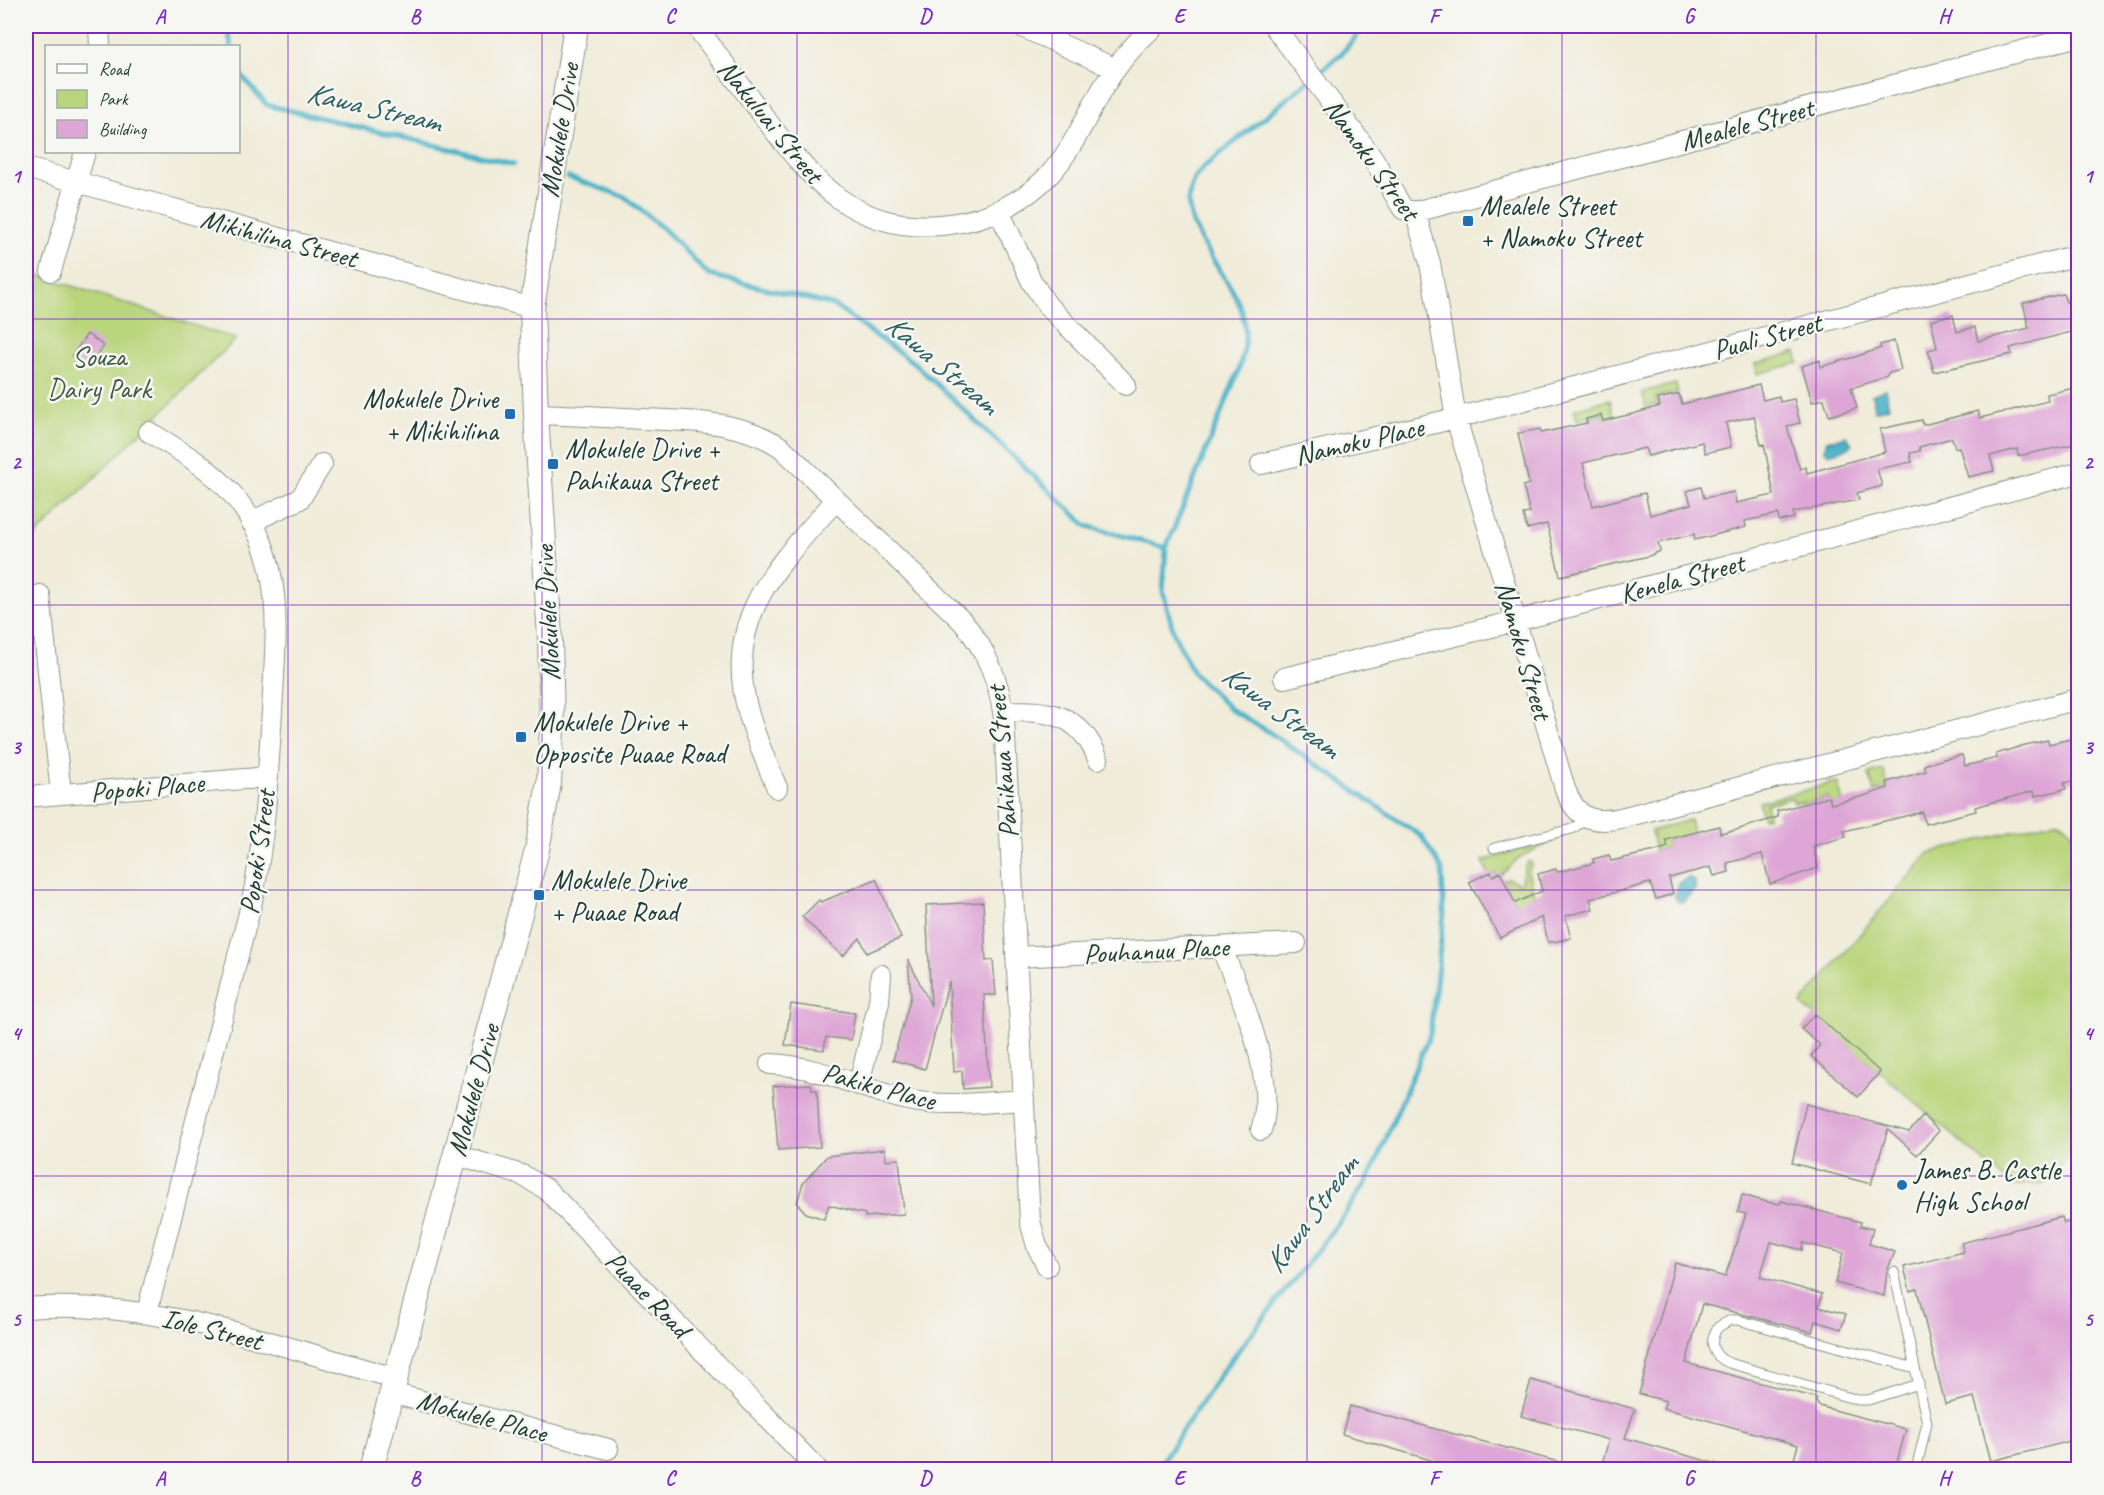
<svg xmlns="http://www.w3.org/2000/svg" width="2104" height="1495" font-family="Caveat,sans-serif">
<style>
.green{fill:#b9d57b;stroke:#6c8958;stroke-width:1.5}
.water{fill:#4ab3c9;stroke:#34787e;stroke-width:1.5}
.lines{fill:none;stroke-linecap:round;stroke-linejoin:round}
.stream{stroke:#4ab3c9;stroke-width:5}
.building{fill:#dea6d6;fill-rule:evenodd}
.service-casing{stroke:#889486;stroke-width:11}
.minor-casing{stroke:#889486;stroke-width:22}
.tertiary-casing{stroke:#889486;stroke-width:26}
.service{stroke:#fff;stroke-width:9}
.minor{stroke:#fff;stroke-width:20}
.tertiary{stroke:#fff;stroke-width:24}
.grid{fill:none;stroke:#7b2cbf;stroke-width:1.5;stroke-opacity:0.55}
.poi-dot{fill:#1f6fb2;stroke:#f6f6f2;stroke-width:2}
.labels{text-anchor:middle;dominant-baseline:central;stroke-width:5;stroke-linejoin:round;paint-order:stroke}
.street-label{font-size:28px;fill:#1f3d34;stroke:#f6f6f2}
.poi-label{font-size:28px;fill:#1f3d34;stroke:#f6f6f2;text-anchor:start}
.park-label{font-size:28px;fill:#3e5b42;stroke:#f6f6f2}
.water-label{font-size:30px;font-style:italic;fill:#2c6061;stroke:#f6f6f2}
.neatline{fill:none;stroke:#7b2cbf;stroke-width:2}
.grid-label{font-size:20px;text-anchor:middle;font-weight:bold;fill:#7b2cbf}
</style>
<rect width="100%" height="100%" fill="#f6f6f2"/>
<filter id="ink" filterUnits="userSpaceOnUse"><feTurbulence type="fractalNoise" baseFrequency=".0167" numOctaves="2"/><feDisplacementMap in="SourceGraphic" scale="12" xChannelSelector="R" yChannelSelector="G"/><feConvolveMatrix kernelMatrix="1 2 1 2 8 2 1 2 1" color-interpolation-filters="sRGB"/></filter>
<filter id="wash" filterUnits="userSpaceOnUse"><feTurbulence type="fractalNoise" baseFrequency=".008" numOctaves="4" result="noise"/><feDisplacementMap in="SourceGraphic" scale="24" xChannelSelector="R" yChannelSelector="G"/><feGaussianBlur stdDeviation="1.35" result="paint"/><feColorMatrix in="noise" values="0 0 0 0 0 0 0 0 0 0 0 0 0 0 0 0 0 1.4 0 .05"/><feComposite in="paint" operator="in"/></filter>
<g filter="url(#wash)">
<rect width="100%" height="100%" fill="#f0ecd9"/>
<path class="green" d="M 26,271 L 236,339 L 26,545 Z
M 1796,352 L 1799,363 L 1757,374 L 1755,364 Z
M 1676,384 L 1678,392 L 1656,397 L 1658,404 L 1646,407 L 1642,392 Z
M 1610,399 L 1614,416 L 1604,419 L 1602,413 L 1577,420 L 1574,409 Z
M 1884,770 L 1888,788 L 1874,792 L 1869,774 Z
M 1837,782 L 1843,802 L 1831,805 L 1829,797 L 1806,803 L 1804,810 L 1802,802 L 1794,803 L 1792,798 L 1766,804 L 1768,816 L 1763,818 L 1759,802 Z
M 1690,820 L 1697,849 L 1688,834 L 1666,840 L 1668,847 L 1655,851 L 1651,831 Z
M 2059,820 L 2078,837 L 2078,1144 L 2046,1183 L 2012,1186 L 1801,1004 L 1929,853 Z
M 1557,839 L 1520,857 L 1502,874 L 1488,874 L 1483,861 Z
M 1529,861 L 1532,863 L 1528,872 L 1535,898 L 1515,903 L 1503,880 L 1508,878 L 1520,884 L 1525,866 Z"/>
<path class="water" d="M 1885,389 L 1889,407 L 1874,411 L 1874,399 L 1872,395 Z
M 1846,436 L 1852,444 L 1849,445 L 1849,448 L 1829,454 L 1824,449 L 1827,441 Z
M 1688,877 L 1695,880 L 1695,889 L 1683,902 L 1678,902 L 1675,897 L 1677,885 Z"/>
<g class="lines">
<path class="stream" d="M 227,26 L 231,46
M 238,72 L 267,105 L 514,164
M 568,177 L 625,197 L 668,233 L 709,275 L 833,305 L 914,363 L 1087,526 L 1166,548 L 1163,591 L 1174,634 L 1194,674 L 1230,709 L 1269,732 L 1421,836 L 1442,869 L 1444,914 L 1430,1034 L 1370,1176 L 1340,1221 L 1223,1370 L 1156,1470
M 1166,548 L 1238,372 C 1245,352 1248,332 1242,312 C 1228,267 1158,211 1204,167 L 1341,54 L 1365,26"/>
</g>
<g id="blocks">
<path class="building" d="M 2063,294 L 2066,302 L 2079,298 L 2079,330 L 2010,348 L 2012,354 L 1934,372 L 1928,350 L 1937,348 L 1931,320 L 1953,315 L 1957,332 L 1975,327 L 1978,341 L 2029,328 L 2023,303 Z
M 87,334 L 104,346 L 88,368 L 72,356 Z
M 1894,341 L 1901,370 L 1889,373 L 1888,377 L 1851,388 L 1857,408 L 1829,416 L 1824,399 L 1812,402 L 1802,366 L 1820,360 L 1820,367 L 1855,357 L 1881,348 L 1880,345 Z
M 1759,385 L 1763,400 L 1779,396 L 1780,402 L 1794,399 L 1800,423 L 1787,426 L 1797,461 L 1800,469 L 1806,467 L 1807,473 L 1885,452 L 1880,429 L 1922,420 L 1923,425 L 1978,411 L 1980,418 L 2048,401 L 2047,394 L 2079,387 L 2079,443 L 2018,456 L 2017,449 L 1990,456 L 1994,471 L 1968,477 L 1959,447 L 1955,448 L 1952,438 L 1919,447 L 1920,451 L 1910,453 L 1912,462 L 1877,469 L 1882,486 L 1857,493 L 1859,500 L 1793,512 L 1794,518 L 1779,521 L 1778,514 L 1745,521 L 1746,527 L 1695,540 L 1694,534 L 1658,543 L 1660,551 L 1649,556 L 1560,576 L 1547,524 L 1527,529 L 1523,514 L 1530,513 L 1523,486 L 1529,484 L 1518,433 L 1540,429 L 1541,433 L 1587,423 L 1586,419 L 1601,415 L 1603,421 L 1636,413 L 1660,406 L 1658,399 L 1679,394 L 1682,404 ZM 1754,416 L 1761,445 L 1764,444 L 1774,495 L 1736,503 L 1734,492 L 1704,498 L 1701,487 L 1687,491 L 1691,504 L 1650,515 L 1645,493 L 1593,506 L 1583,463 L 1645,448 L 1648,456 L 1702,442 L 1705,453 L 1731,447 L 1726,423 Z
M 2079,737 L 2079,780 L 2064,783 L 2066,789 L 2035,796 L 2034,791 L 1975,807 L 1976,811 L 1925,824 L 1922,812 L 1844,831 L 1846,837 L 1813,846 L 1818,868 L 1770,884 L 1762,854 L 1727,863 L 1729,872 L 1714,876 L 1711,867 L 1669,878 L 1673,894 L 1656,899 L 1650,883 L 1590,899 L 1593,909 L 1565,916 L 1571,938 L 1554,942 L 1548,942 L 1542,917 L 1500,938 L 1469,882 L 1491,872 L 1493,876 L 1500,872 L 1515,903 L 1542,891 L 1538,874 L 1556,869 L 1557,872 L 1594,863 L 1593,859 L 1609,855 L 1611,861 L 1655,851 L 1668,847 L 1666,840 L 1719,826 L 1720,833 L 1736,830 L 1778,817 L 1777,811 L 1829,797 L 1831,804 L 1864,796 L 1888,788 L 1887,782 L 1926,771 L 1924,765 L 1944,759 L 1962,755 L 1965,766 L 1997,758 L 1996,754 L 2025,745 L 2048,740 L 2049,744 Z
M 876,879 L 901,938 L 867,953 L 860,938 L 843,956 L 802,917 L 819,900 L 821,902 Z
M 983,902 L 986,961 L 993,960 L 996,995 L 984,995 L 989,1087 L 963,1089 L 962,1071 L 954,1072 L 949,981 L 925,1069 L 893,1060 L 911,996 L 908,959 L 931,1006 L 926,905 Z
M 791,1004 L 855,1013 L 851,1040 L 826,1037 L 824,1050 L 785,1045 Z
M 1815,1014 L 1880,1072 L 1858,1097 L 1811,1056 L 1820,1045 L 1801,1029 Z
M 811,1084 L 812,1090 L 817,1090 L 820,1147 L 778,1150 L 773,1086 Z
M 1806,1104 L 1909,1132 L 1923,1116 L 1939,1131 L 1917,1155 L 1888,1129 L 1871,1184 L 1792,1163 Z
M 885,1149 L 886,1160 L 899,1159 L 904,1214 L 865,1217 L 865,1214 L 829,1205 L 824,1219 L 806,1213 L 797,1203 L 803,1183 L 827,1156 Z
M 1742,1195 L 1767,1202 L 1780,1204 L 1781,1201 L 1861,1222 L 1860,1226 L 1873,1229 L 1869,1244 L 1895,1252 L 1887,1271 L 1884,1296 L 1835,1283 L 1843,1253 L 1803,1243 L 1802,1250 L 1771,1242 L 1760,1277 L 1822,1294 L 1819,1307 L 1846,1314 L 1841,1329 L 1815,1321 L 1812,1332 L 1702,1304 L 1686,1363 L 1817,1398 L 1816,1402 L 1819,1406 L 1906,1429 L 1895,1470 L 1791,1470 L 1798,1445 L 1663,1408 L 1666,1401 L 1639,1394 L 1675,1263 L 1725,1277 L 1746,1214 L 1738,1212 Z
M 2062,1217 L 2064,1223 L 2079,1219 L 2079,1439 L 1991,1461 L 1974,1397 L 1945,1404 L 1917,1289 L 1910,1291 L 1904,1267 L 1964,1252 L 1961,1243 Z
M 1531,1380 L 1635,1409 L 1625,1438 L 1721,1465 L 1720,1470 L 1600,1470 L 1609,1440 L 1521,1416 Z
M 1350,1406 L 1570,1465 L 1569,1470 L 1465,1470 L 1342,1434 Z"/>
</g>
</g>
<g filter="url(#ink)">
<use href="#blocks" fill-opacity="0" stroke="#889486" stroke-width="1.5"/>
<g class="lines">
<g class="service-casing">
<path id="service" d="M 1494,848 L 1572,829 L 1588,818
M 1894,1272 L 1927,1423 L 1916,1470
M 1915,1368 L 1738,1320 L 1731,1320 L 1718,1327 C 1708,1342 1712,1356 1729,1363 L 1858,1400 L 1868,1400 L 1919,1384"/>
</g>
<g class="minor-casing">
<path id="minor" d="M 99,26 L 100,46
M 696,26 C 718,55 739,84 761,113 C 812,181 855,236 950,224 C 988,219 1024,202 1050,174 C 1072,150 1084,121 1100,93 C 1114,68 1133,45 1154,26
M 1020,26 L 1116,69
M 1274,26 L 1373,158 L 1403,209 L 1415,212 L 2078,36
M 26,168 L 532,308
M 999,211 L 1032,282 L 1047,305 L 1126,385
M 1415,212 L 1430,263 L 1456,418 L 1565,789 C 1576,818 1592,824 1621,818 L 2078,699
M 51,271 L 85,152
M 536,414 C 571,415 607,417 642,419 C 691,421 738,420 781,447 L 962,621 C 987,650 999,681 1004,718 L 1030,1221 L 1037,1246 L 1047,1266
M 1261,464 L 1456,418 L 2078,255
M 251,522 L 300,499 L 322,464
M 40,595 L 61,794
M 1284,678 L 1516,621 L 2078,473
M 1003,711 C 1048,711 1079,711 1098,759
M 777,788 C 767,763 755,738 748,711 C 722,617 779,564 836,500
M 26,797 L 268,777
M 1221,947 C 1241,994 1278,1081 1261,1130
M 1016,957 L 1296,943
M 770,1064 C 822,1066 860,1089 908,1100 C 946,1108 985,1102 1024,1100
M 859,1084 L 879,1002 L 881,975
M 456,1155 L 522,1175 L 546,1189 L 818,1470
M 26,1308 C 153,1298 274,1345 395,1378
M 147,1312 L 252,901 C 265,838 268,775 272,711 C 277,618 289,535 206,469 C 188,455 169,444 149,432
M 391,1393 L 608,1449"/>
</g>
<g class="tertiary-casing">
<path id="tertiary" d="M 371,1470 L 537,850 L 549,783 L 552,729 L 550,638 L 536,414 L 532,308 L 576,26"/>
</g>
<use href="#service" class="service"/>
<use href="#minor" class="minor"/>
<use href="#tertiary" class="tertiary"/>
</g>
</g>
<path class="grid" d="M 288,26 L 288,1470M 542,26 L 542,1470M 797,26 L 797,1470M 1052,26 L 1052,1470M 1307,26 L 1307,1470M 1562,26 L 1562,1470M 1816,26 L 1816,1470M 26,319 L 2078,319M 26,605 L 2078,605M 26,890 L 2078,890M 26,1176 L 2078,1176"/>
<g class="poi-dot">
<rect x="1462" y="215" width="12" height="12" rx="3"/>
<rect x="504" y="408" width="12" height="12" rx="3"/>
<rect x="547" y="458" width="12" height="12" rx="3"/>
<rect x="515" y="731" width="12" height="12" rx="3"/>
<rect x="533" y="889" width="12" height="12" rx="3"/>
<circle cx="1902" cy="1185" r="6"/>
</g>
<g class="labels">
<g class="street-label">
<text transform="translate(771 121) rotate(51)">Nakuluai Street</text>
<text transform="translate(1747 124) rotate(-15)">Mealele Street</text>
<text transform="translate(559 130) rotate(-81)">Mokulele Drive</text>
<text transform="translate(1372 159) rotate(54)">Namoku Street</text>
<text transform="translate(279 238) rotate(15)">Mikihilina Street</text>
<text transform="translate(1767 336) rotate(-15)">Puali Street</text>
<text transform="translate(1359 441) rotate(-13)">Namoku Place</text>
<text transform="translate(1682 578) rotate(-15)">Kenela Street</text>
<text transform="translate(547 613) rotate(-93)">Mokulele Drive</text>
<text transform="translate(1524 650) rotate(74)">Namoku Street</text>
<text transform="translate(1002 762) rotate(-95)">Pahikaua Street</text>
<text transform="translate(147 787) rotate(-5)">Popoki Place</text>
<text transform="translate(257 852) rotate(-82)">Popoki Street</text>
<text transform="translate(1156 950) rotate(-3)">Pouhanuu Place</text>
<text transform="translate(879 1086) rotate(15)">Pakiko Place</text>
<text transform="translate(473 1090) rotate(-75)">Mokulele Drive</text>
<text transform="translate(648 1294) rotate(46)">Puaae Road</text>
<text transform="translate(212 1329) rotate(14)">Iole Street</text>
<text transform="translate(482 1416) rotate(15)">Mokulele Place</text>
</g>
<g class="poi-label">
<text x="1480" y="205">Mealele Street<tspan x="1480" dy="32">+ Namoku Street</tspan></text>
<text x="498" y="398" text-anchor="end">Mokulele Drive<tspan x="498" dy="32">+ Mikihilina</tspan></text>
<text x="565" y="448">Mokulele Drive +<tspan x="565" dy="32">Pahikaua Street</tspan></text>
<text x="533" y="721">Mokulele Drive +<tspan x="533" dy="32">Opposite Puaae Road</tspan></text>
<text x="551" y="879">Mokulele Drive<tspan x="551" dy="32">+ Puaae Road</tspan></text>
<text x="1914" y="1169">James B. Castle<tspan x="1914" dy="32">High School</tspan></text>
</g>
<g class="park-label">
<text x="99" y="356">Souza<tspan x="99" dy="32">Dairy Park</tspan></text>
</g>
<g class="water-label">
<text transform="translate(374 107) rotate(13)">Kawa Stream</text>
<text transform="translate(942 364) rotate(40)">Kawa Stream</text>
<text transform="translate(1281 711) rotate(36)">Kawa Stream</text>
<text transform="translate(1311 1214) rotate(-54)">Kawa Stream</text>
</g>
</g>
<rect width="2104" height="1495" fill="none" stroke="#f6f6f2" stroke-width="66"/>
<rect x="45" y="45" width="195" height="108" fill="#f6f6f2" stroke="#a0aca6" stroke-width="1.5"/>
<rect x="57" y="64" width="30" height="9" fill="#ffffff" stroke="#a0aca6" stroke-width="1.5"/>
<text x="99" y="75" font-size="18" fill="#1f3d34">Road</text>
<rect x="57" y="90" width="30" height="18" fill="#b9d57b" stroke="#a0aca6" stroke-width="1.5"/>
<text x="99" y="105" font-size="18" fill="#1f3d34">Park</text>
<rect x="57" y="120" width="30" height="18" fill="#dea6d6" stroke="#a0aca6" stroke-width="1.5"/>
<text x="99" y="135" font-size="18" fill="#1f3d34">Building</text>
<rect x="33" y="33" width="2038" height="1429" class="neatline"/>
<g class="grid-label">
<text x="160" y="23">A</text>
<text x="415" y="23">B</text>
<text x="670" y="23">C</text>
<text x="925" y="23">D</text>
<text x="1179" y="23">E</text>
<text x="1434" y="23">F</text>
<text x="1689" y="23">G</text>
<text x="1944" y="23">H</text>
<text x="16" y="183">1</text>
<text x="2088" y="183">1</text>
<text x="16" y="469">2</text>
<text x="2088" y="469">2</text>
<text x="16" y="754">3</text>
<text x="2088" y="754">3</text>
<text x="16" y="1040">4</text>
<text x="2088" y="1040">4</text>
<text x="16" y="1326">5</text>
<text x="2088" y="1326">5</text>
<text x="160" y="1485">A</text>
<text x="415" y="1485">B</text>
<text x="670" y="1485">C</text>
<text x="925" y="1485">D</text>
<text x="1179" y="1485">E</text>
<text x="1434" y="1485">F</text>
<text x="1689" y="1485">G</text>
<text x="1944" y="1485">H</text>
</g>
</svg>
